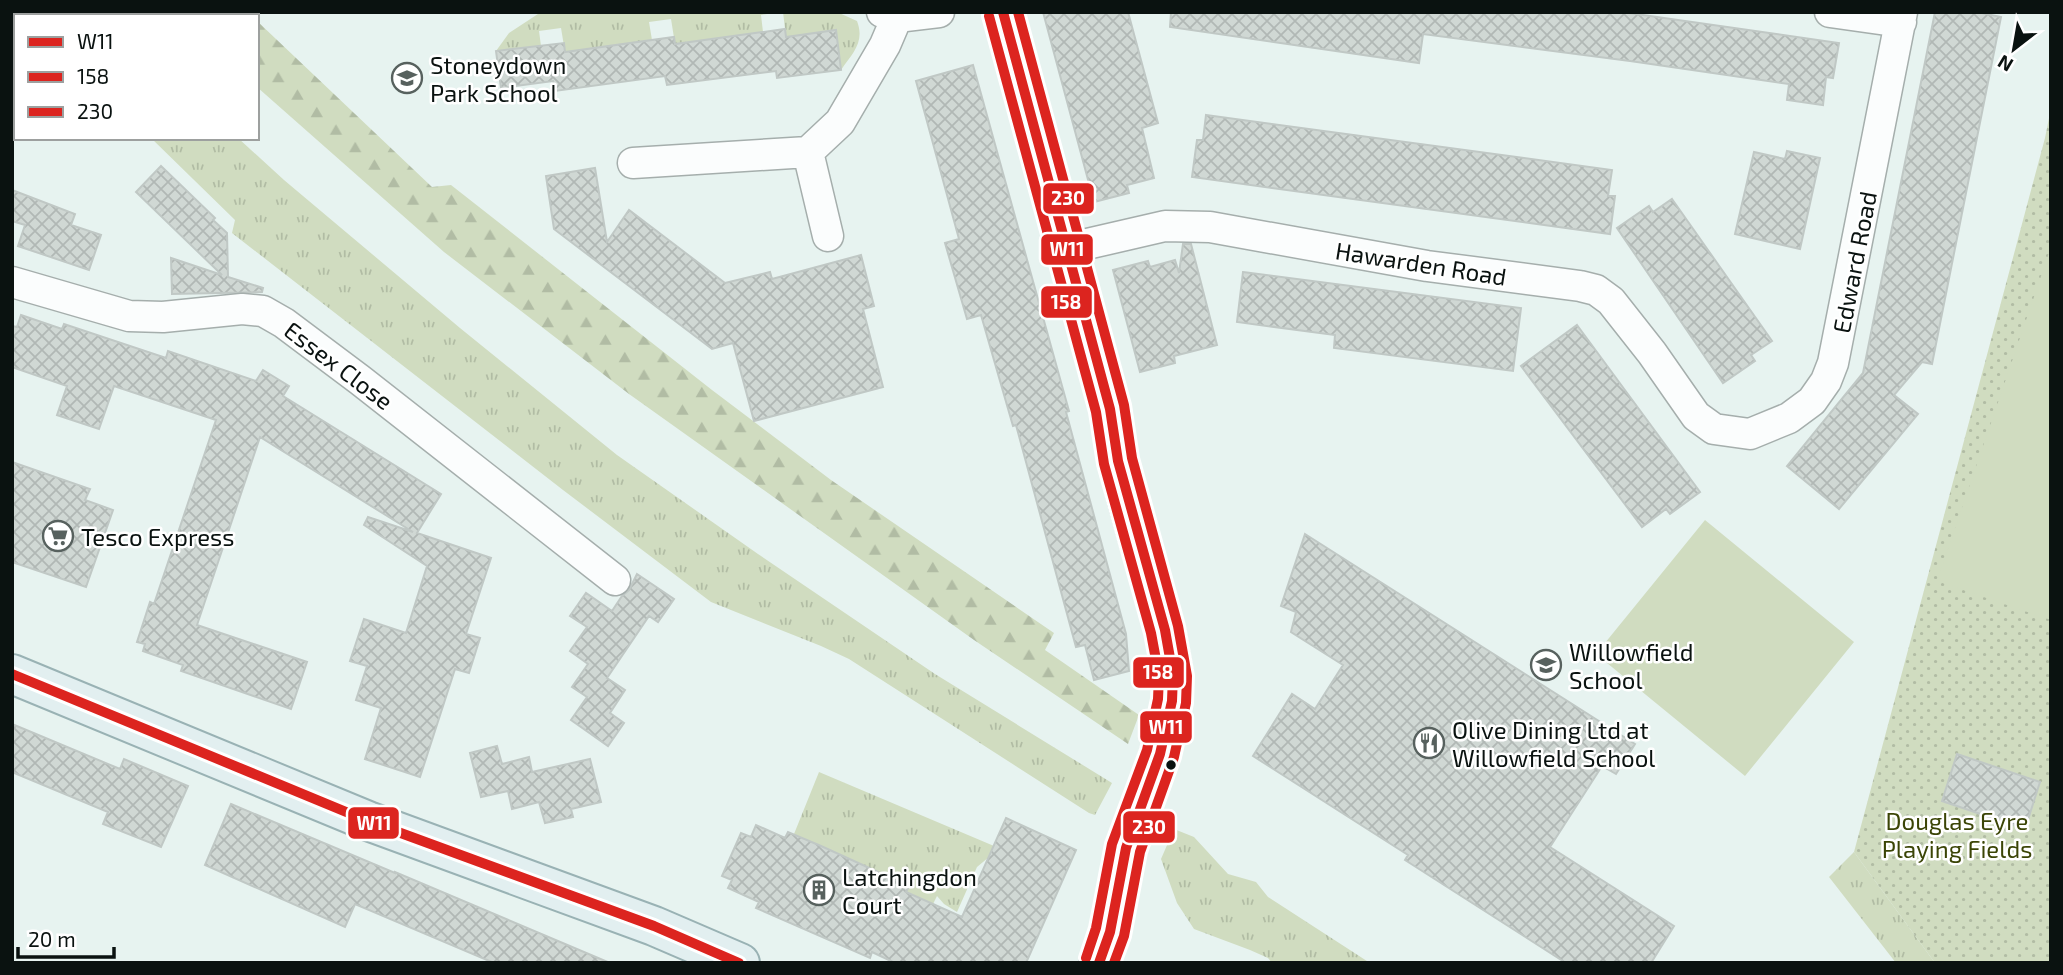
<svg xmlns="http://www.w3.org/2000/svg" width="2063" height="975" font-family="'Exo 2',sans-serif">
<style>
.grass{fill:url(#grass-tufts)}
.forest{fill:url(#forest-firs)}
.park{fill:url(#park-dots)}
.pitch{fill:#d0dcc0}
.building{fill:url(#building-cross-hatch);stroke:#c0c8c5;stroke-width:2}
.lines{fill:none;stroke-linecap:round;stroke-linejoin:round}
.street-casing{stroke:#a5aeac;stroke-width:33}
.primary-casing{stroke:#99b2b4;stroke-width:42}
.street{stroke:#fbfdfd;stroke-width:30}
.primary{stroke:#e2eff0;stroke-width:38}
.bus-1-casing{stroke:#fff;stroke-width:16}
.bus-2-casing{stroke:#fff;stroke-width:16}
.bus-3-casing{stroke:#fff;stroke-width:16}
.bus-1{stroke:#dc241f;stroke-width:10}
.bus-2{stroke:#dc241f;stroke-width:10}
.bus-3{stroke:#dc241f;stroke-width:10}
.bus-dot{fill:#0a1210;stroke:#fff;stroke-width:2.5}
.labels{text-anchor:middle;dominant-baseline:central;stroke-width:5;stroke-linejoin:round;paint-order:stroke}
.poi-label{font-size:24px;fill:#0a1210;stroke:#fff;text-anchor:start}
.street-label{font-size:24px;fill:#0a1210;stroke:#fff}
.park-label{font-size:24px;fill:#3b4506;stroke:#fff}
.line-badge{stroke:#fff;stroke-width:2.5}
.badge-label{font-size:19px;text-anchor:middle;font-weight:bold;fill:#fff}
</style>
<defs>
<pattern id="grass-tufts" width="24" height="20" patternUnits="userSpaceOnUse" patternTransform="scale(1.75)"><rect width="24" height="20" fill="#d0dcc0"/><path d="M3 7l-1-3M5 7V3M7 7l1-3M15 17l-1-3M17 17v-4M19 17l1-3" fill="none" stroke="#b1bca4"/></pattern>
<pattern id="forest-firs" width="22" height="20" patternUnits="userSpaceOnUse" patternTransform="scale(1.75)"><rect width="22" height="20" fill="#d0dcc0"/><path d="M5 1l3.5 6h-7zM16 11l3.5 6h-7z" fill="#b1bca4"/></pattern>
<pattern id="park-dots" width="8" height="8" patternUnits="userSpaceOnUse" patternTransform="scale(1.75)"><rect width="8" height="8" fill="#d0dcc0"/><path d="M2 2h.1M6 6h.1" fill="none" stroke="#b1bca4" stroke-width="1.8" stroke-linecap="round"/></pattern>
<pattern id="building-cross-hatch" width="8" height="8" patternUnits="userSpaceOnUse" patternTransform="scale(1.75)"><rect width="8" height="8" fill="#d0d8d4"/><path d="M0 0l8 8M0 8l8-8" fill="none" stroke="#b1b8b5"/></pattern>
</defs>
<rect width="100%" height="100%" fill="#e7f3f0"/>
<path class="grass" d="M 541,12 L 781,12 L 761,15 L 763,32 L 675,44 L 671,19 L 649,22 L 652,40 L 565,52 L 561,28 L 539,31 L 541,46 L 496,51 L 509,33 Z
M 783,12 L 837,12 L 857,21 C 865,42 853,53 841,70 L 835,30 L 786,37 Z
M 151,138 L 238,138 L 284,180 L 460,328 L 617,455 L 758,554 L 935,674 L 1112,783 L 1095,815 L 1089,813 L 849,659 L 821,646 L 711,602 L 563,490 L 232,233 L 235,220 Z
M 819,772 L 994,846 L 989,857 L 977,867 L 957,912 L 944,904 L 937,896 L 933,904 C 885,883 841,855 794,834 Z
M 1174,829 L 1194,837 L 1228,874 L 1256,882 L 1268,897 L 1370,963 L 1272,963 L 1268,958 L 1250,950 L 1194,929 L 1177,903 L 1161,859 Z
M 1854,852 L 1935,963 L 1896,963 L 1829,877 Z"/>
<path class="forest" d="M 257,21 L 432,187 L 451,185 L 712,390 L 831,480 L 1054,633 L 1045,650 L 1139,715 L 1128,744 L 974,640 L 629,394 L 444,252 L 257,87 Z"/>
<path class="park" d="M 2051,108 L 2051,963 L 1935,963 L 1854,852 L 2045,138 Z"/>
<path class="pitch" d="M 2051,247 L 2051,620 L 1937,581 Z
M 1705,520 L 1854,642 L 1745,776 L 1596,654 Z"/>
<path class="building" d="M 1043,12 L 1128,12 L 1158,123 L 1142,128 L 1154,178 L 1127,185 L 1129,193 L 1094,202 Z
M 1171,12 L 1622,12 L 1839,43 L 1833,78 L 1826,77 L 1823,105 L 1787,100 L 1789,84 L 1630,61 L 1423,34 L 1419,63 L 1170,27 Z
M 1935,12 L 1977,12 L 2001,17 L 1932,364 L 1922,362 L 1894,395 L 1918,414 L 1839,509 L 1787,466 L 1863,373 Z
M 785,29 L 786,37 L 836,30 L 841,70 L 777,78 L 776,71 L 667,85 L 665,76 L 555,91 L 553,81 L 501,88 L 496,51 L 564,43 L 565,52 L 674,37 L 675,44 Z
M 973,65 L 1069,411 L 1066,412 L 1126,634 L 1129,671 L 1094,680 L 1085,645 L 1076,647 L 1016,425 L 1013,426 L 981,315 L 967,319 L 945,243 L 959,239 L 916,81 Z
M 1206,115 L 1612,170 L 1608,196 L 1615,196 L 1610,234 L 1192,177 L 1197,140 L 1203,140 Z
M 1787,151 L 1820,158 L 1800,249 L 1735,234 L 1754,152 L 1785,159 Z
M 161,166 L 215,218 L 213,220 L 227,233 L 228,277 L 263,288 L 262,292 L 172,294 L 171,258 L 222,275 L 136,192 Z
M 595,168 L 607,242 L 629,210 L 725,283 L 770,272 L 772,279 L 861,255 L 874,306 L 863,309 L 883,387 L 754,421 L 733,343 L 712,349 L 554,229 L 546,176 Z
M 12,190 L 75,214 L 71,225 L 101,235 L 89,270 L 18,246 L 25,225 L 12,221 Z
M 1672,199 L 1772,341 L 1751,355 L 1755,361 L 1723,383 L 1617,228 L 1649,206 L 1653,212 Z
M 1183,244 L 1191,244 L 1217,345 L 1174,356 L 1175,363 L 1140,372 L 1113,270 L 1148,261 L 1150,267 L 1175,260 L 1179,273 Z
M 1243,272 L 1521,308 L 1513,371 L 1334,348 L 1335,335 L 1237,322 Z
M 21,315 L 62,329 L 64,324 L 166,358 L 168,351 L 256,381 L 263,370 L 289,386 L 283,396 L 441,494 L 417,533 L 491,558 L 466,634 L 480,638 L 469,673 L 455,669 L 420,777 L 365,759 L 381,708 L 356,700 L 367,666 L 350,661 L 364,619 L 406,633 L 427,566 L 364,525 L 368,517 L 413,532 L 260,437 L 197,625 L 307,662 L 291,709 L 181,671 L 183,665 L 143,651 L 145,644 L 137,642 L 150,602 L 154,604 L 216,420 L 114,386 L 99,429 L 57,415 L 67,386 L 12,367 L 12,326 L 17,327 Z
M 1577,325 L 1700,492 L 1670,514 L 1666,509 L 1642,527 L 1521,366 Z
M 12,462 L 90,489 L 85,500 L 113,510 L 86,587 L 12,562 Z
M 1305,534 L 1635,744 L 1616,774 L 1602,766 L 1550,847 L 1674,926 L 1651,963 L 1566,963 L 1405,860 L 1408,855 L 1253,756 L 1292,694 L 1315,709 L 1343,665 L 1291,632 L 1296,612 L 1281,606 Z
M 637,574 L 674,599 L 658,622 L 649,616 L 607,678 L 625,690 L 610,713 L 624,723 L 608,746 L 571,720 L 587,697 L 572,687 L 588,664 L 570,651 L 587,627 L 570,616 L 586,593 L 612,611 L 622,596 L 629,590 Z
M 12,724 L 120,769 L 124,759 L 188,786 L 161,847 L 103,824 L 108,812 L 12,772 Z
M 497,746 L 502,764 L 529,757 L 532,772 L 590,759 L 601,802 L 571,809 L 573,817 L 545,823 L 539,802 L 512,809 L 508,791 L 481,797 L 470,753 Z
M 1957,754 L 2040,782 L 2025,829 L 1942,801 Z
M 231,804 L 395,873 L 395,872 L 610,963 L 494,963 L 355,904 L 345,927 L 205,865 Z
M 1006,818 L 1076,850 L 1026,963 L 895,963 L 872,952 L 870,958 L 756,908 L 759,902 L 728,888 L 732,880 L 722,876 L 741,833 L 751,837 L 756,825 L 785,838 L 788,832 L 821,846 L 909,886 L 906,892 L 962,917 Z"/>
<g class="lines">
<g class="street-casing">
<path id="street" d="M 882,12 L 897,17 L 939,12
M 1830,12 L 1901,22
M 808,152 L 828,236
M 633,163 L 808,152 L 840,122 L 885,45 L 897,17
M 1065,249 L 1165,226 L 1210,227 L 1427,266 L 1580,286 L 1596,290 L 1611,301 L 1652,353 L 1696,416 L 1714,429 L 1750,434 L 1789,418 L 1812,401 L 1826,381 L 1833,363 L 1902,12
M 12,282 L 129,316 L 163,317 L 242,309 L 263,311 L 284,323 L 360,380 L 615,580"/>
</g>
<g class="primary-casing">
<path id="primary" d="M 1003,12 L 1110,409 L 1118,461 L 1128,501 L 1165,630 L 1173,675 L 1172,701 L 1160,754 L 1126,848 L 1110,932 L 1099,963
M 12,674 L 368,821 L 654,926 L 740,963"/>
</g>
<use href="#street" class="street"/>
<use href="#primary" class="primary"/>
<g class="bus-1-casing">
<path id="bus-1" d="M 1003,12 L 1110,409 L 1118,461 L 1165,630 L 1173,675 L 1172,701 L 1160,754 L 1126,848 L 1110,932 L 1099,963
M 12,674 L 368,821 L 654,926 L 739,963"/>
</g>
<g class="bus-2-casing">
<path id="bus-2" d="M 989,16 L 1096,412 L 1104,464 L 1151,633 L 1159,676 L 1158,699 L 1147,750 L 1112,844 L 1096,928 L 1086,958"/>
</g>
<g class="bus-3-casing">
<path id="bus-3" d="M 1018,12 L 1124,405 L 1132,458 L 1178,626 L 1187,676 L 1186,703 L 1174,757 L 1140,852 L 1124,936 L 1114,963"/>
</g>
<use href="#bus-1" class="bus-1"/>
<use href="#bus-2" class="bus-2"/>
<use href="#bus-3" class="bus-3"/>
</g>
<defs>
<g id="school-ring" transform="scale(1.575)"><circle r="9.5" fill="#fff" stroke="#57615e" stroke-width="1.5"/><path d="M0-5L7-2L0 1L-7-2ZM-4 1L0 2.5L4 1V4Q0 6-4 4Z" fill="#57615e"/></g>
<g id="supermarket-ring" transform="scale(1.575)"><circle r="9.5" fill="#fff" stroke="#57615e" stroke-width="1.5"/><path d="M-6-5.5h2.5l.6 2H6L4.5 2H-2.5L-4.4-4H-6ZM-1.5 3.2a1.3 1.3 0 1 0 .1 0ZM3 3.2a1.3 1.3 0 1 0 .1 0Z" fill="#57615e"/></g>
<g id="restaurant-ring" transform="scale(1.575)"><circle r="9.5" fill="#fff" stroke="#57615e" stroke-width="1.5"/><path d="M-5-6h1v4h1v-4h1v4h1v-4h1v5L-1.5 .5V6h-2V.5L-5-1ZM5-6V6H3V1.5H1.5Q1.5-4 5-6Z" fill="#57615e"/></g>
<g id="building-ring" transform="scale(1.575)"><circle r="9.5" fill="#fff" stroke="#57615e" stroke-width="1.5"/><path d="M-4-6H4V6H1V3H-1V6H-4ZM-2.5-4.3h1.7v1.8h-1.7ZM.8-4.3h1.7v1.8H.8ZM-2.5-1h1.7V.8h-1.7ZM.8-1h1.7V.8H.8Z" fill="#57615e"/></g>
</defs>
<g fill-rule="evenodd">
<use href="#school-ring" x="407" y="78"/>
<use href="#supermarket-ring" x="58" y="536"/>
<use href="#school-ring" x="1546" y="665"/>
<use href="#restaurant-ring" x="1429" y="743"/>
<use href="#building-ring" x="819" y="890"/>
</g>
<circle class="bus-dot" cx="1171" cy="765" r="6"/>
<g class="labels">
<g class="poi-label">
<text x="430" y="64">Stoneydown<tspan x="430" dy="28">Park School</tspan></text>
<text x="81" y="536">Tesco Express</text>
<text x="1569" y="651">Willowfield<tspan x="1569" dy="28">School</tspan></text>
<text x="1452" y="729">Olive Dining Ltd at<tspan x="1452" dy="28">Willowfield School</tspan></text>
<text x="842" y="876">Latchingdon<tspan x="842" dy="28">Court</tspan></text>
</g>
<g class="street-label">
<text transform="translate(1854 262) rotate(-79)">Edward Road</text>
<text transform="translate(1421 263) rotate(9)">Hawarden Road</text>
<text transform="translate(339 365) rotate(37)">Essex Close</text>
</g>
<g class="park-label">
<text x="1957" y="820">Douglas Eyre<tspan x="1957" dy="28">Playing Fields</tspan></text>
</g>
</g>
<g class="line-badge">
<rect x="1042" y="182" width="53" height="33" rx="7" fill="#dc241f"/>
<rect x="1040" y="233" width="54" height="33" rx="7" fill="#dc241f"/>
<rect x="1040" y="285" width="53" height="34" rx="7" fill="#dc241f"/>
<rect x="1132" y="656" width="53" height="33" rx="7" fill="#dc241f"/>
<rect x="1139" y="710" width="54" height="34" rx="7" fill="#dc241f"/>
<rect x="347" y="806" width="53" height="34" rx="7" fill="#dc241f"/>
<rect x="1122" y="810" width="54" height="34" rx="7" fill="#dc241f"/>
</g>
<g class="badge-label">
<text x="1068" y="205">230</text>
<text x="1067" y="256">W11</text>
<text x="1066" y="309">158</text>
<text x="1158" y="679">158</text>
<text x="1166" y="734">W11</text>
<text x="374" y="830">W11</text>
<text x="1149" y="834">230</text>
</g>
<rect width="2063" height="975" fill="none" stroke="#0a1210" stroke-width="28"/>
<rect x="14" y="14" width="245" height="126" fill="#ffffff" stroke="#9da09f" stroke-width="2"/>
<rect x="28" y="37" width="35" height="10" fill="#dc241f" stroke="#9da09f" stroke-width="2"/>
<text x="77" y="49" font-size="21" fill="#0a1210">W11</text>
<rect x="28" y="72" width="35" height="10" fill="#dc241f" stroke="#9da09f" stroke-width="2"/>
<text x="77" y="84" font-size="21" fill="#0a1210">158</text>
<rect x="28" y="107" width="35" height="10" fill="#dc241f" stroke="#9da09f" stroke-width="2"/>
<text x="77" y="119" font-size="21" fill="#0a1210">230</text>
<g transform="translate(2014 49) rotate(211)" stroke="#ffffff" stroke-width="5" paint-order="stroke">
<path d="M0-5L12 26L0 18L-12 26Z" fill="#0a1210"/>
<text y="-10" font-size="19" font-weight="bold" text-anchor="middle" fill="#0a1210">N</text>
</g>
<path d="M18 947v10h96v-10" fill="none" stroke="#0a1210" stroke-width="3.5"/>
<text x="28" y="947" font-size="21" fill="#0a1210" stroke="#ffffff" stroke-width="5" paint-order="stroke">20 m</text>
</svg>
